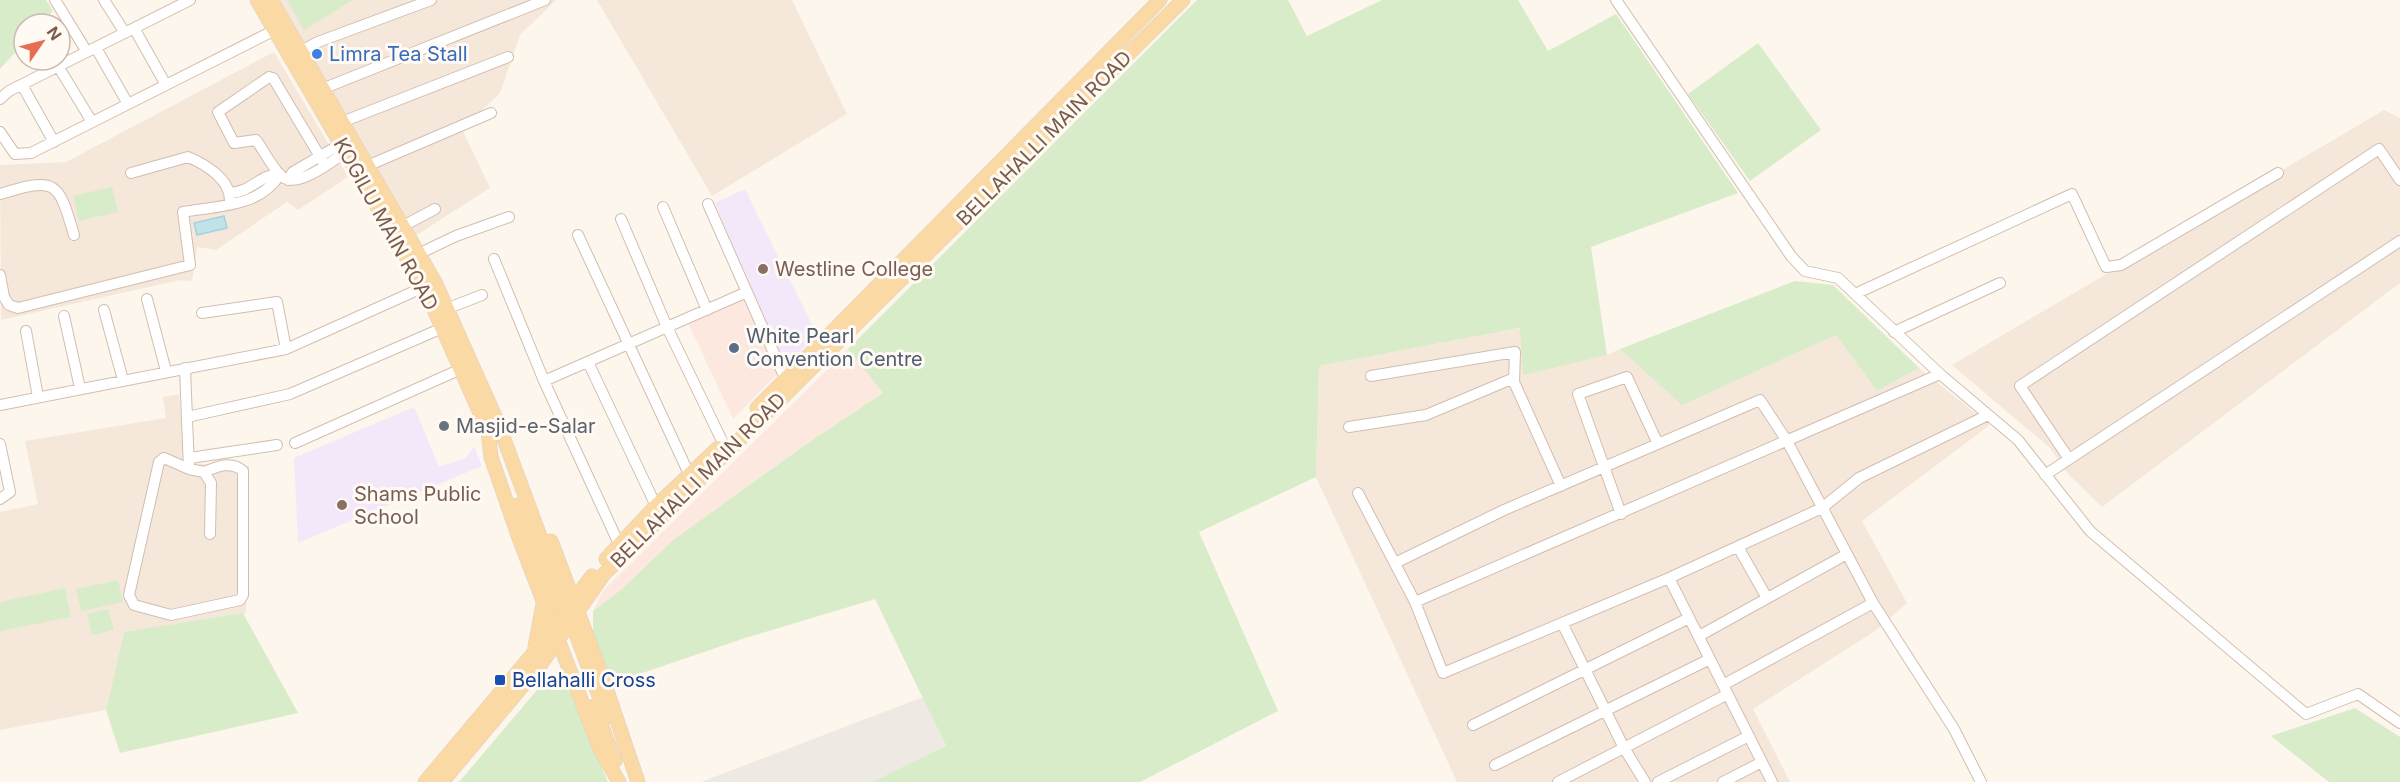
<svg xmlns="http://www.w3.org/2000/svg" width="2400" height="782" font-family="Inter,sans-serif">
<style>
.residential{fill:#f5e8da}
.commercial{fill:#fde8e0}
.industrial{fill:#efe9e4}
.education{fill:#f3e8fa}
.green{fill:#d8ecc9}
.water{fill:#bfe3e8;stroke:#a5d3da;stroke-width:1.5}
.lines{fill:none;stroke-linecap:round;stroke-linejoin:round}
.minor-casing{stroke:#d1beb0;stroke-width:12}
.major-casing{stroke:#dad1cd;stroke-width:15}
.minor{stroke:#fff;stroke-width:10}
.major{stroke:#fbd9a5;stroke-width:14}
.shop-dot{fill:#3f7fe0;stroke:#fffaf3;stroke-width:2}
.education-dot{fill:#8d6e63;stroke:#fffaf3;stroke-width:2}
.service-dot{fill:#5c6f8a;stroke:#fffaf3;stroke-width:2}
.worship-dot{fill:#6b7280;stroke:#fffaf3;stroke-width:2}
.transit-dot{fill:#1a4fb4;stroke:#fffaf3;stroke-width:2}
.labels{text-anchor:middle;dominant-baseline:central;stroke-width:6;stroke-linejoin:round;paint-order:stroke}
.shop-label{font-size:20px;fill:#366cbe;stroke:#fffaf3;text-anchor:start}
.street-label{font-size:20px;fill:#7a5c4d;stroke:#fffaf3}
.education-label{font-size:20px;fill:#785e54;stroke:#fffaf3;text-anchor:start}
.service-label{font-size:20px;fill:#4e5e75;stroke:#fffaf3;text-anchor:start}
.worship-label{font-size:20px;fill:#5b616d;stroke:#fffaf3;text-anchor:start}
.transit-label{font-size:20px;fill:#164399;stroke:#fffaf3;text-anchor:start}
</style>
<rect width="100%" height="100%" fill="#fdf6ec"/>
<path class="residential" d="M 274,0 L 556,0 L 520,35 L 500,93 L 462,129 L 490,188 L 412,238 Z
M 597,0 L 792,0 L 847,114 L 712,196 Z
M 274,52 L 348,177 L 298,210 L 287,202 L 216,250 L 197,247 L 192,281 L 180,280 L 1,320 L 0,165 L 66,162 Z
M 2384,110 L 2400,118 L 2400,283 L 2102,507 L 2068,474 L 2050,448 L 1952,365 Z
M 1521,328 L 1607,355 L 1620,349 L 1683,404 L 1836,335 L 1877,391 L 1919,368 L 1990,425 L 1862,521 L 1907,603 L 1875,631 L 1753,709 L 1790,782 L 1457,782 L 1316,477 L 1319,366 Z
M 179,394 L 185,463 L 249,466 L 246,613 L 124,632 L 106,710 L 0,730 L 0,512 L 38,504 L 25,441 L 166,418 L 163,397 Z"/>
<path class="commercial" d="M 745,296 L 778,373 L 733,419 L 688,323 Z
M 848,349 L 883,393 L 805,445 L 672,541 L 622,589 L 593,611 L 603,591 Z"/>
<path class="industrial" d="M 923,697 L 946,747 L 872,782 L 701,782 Z"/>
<path class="education" d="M 745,189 L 817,335 L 783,368 L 715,203 Z
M 414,407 L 439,467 L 466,458 L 474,446 L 482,466 L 298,543 L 294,458 Z"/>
<path class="green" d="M 0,0 L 46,0 L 53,11 L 41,24 L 24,24 L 24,43 L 0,69 Z
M 287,0 L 353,0 L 304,30 Z
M 1197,0 L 1288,0 L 1307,36 L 1382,0 L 1518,0 L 1548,51 L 1616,14 L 1738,193 L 1591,247 L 1607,355 L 1523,375 L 1520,328 L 1319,366 L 1316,477 L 1199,532 L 1278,711 L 1140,782 L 872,782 L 946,746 L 875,599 L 745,638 L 610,684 L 593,636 L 593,611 L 622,589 L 672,541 L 805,445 L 883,393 L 848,349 Z
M 1758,43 L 1821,130 L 1750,181 L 1688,94 Z
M 112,187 L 118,212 L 79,221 L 73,196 Z
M 1795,281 L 1833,285 L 1919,368 L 1877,391 L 1836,335 L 1682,405 L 1620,349 Z
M 118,580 L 123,602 L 81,611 L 76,589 Z
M 65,588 L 71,617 L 0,631 L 0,602 Z
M 108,609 L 114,630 L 92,635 L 87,614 Z
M 243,613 L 298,713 L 120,753 L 106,710 L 124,632 Z
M 549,676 L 569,690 L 608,782 L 459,782 Z
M 2355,708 L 2400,737 L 2400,782 L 2329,782 L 2271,736 Z"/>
<path class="water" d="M 224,216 L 227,228 L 197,235 L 194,223 Z"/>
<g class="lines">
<g class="minor-casing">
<path id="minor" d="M 55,0 L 87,52
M 104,0 L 125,33
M 1616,0 L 1791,256 L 1805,271 L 1838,278 L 1940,374 L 2018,440 L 2090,531 L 2306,714 L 2358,694 L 2400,723
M 134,28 L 166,85
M 96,48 L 128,104
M 301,51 L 318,42 L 431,0
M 58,66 L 92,122
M 22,85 L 54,142
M 317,91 L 545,0
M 0,99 L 9,91 L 190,0
M 342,122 L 508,57
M 0,132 L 15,154 L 31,153 L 275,30
M 325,165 L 273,78 L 269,77 L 218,112 L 234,143 L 256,140 C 264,151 271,165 280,175 C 296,191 330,162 346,152
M 367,166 L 491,113
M 131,173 L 188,157 C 205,164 230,179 230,200
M 288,180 L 293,172 L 341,144
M 0,194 C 56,177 58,180 74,235
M 708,204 L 788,385
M 663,207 L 707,310
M 621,219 L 667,327 L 723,443
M 403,226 L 435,209
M 578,235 L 689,474
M 412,257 L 456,236 L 509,217
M 494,259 L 544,381 L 619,544
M 0,275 L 4,297 L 9,305 L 18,308 L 190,265 L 183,212 C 216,206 261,207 280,174 C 260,174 252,192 230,193
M 1855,294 L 2072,194 L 2106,267 L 2121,265 L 2278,173
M 147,299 L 166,371
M 446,309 L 482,295
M 104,310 L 123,380
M 202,313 L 277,302 L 286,349
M 64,316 L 80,388
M 26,331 L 38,397
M 1894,332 L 2000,283
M 588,362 L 656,506
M 185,368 L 189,469 L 204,472 C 216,467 231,460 243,471 L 243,595 L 240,600 L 171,615 L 134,605 L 129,595 L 159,462 L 164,458 L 189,469
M 1371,376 L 1515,352 L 1514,382 L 1561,486
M 544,381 L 747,292
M 0,405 L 286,349 L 424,287
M 187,417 L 290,394 L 447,326
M 1349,427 L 1426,415 L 1514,378
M 295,443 L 461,369
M 0,444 L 10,492 L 0,499
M 190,458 L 277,445
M 2069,459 L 2020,386 L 2379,149 L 2400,180
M 204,472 L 211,483 L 210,534
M 2045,475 L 2400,241
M 1358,493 L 1415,602 L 1940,374
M 1621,514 L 1578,394 L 1627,377 L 1658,444
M 1738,547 L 1767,598
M 1395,563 L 1504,510 L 1760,400 L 1787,441 L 1873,603 L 1723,685
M 1669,578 L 1772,782
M 1415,602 L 1443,673 L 1669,578 L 1822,508 L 1859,478 L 1988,415
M 1873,603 L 1954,729 L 1981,782
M 1562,623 L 1624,748 L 1645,782
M 1699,636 L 1847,554
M 1473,725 L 1689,618
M 1495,765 L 1710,659
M 1558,782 L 1728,694
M 1658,782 L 1743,739
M 1723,782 L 1762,762"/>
</g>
<g class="major-casing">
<path id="major" d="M 257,0 L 424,287 L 488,431 L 491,457 L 519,538 L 600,749 L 619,782
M 271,0 L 435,282 L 498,423 L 564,601
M 757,408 L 1160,0
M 517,505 L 555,604
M 551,541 L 602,676 L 638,782
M 606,559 L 656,506 L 718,448
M 576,634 L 607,717
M 535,647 L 543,604
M 594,706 L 615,761
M 425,782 L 532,655 L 592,576
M 442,782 L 541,664 L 604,574 L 1183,0"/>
</g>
<use href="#minor" class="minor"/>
<use href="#major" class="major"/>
</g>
<circle class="shop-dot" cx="317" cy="54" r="6"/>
<g class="education-dot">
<circle cx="763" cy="269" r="6"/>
<circle cx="342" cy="505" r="6"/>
</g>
<circle class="service-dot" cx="734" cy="348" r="6"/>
<circle class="worship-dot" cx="444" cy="426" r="6"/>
<rect class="transit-dot" x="494" y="674" width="12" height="12" rx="3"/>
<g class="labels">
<g class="shop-label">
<text x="329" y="54">Limra Tea Stall</text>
</g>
<g class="street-label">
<text transform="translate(1044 138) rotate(-45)">BELLAHALLI MAIN ROAD</text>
<text transform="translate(386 224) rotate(61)">KOGILU MAIN ROAD</text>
<text transform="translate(698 480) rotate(-45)">BELLAHALLI MAIN ROAD</text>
</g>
<g class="education-label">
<text x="775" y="269">Westline College</text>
<text x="354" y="494">Shams Public<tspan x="354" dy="23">School</tspan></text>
</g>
<g class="service-label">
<text x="746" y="336">White Pearl<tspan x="746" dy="23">Convention Centre</tspan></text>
</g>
<g class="worship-label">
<text x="456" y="426">Masjid-e-Salar</text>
</g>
<g class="transit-label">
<text x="512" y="680">Bellahalli Cross</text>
</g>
</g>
<g transform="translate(42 42) rotate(55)"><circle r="28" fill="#fffaf3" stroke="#cabbb1" stroke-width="1.5"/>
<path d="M0-4.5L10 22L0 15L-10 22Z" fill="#e76f51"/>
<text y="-9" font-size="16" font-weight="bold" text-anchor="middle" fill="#7a5c4d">N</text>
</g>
</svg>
